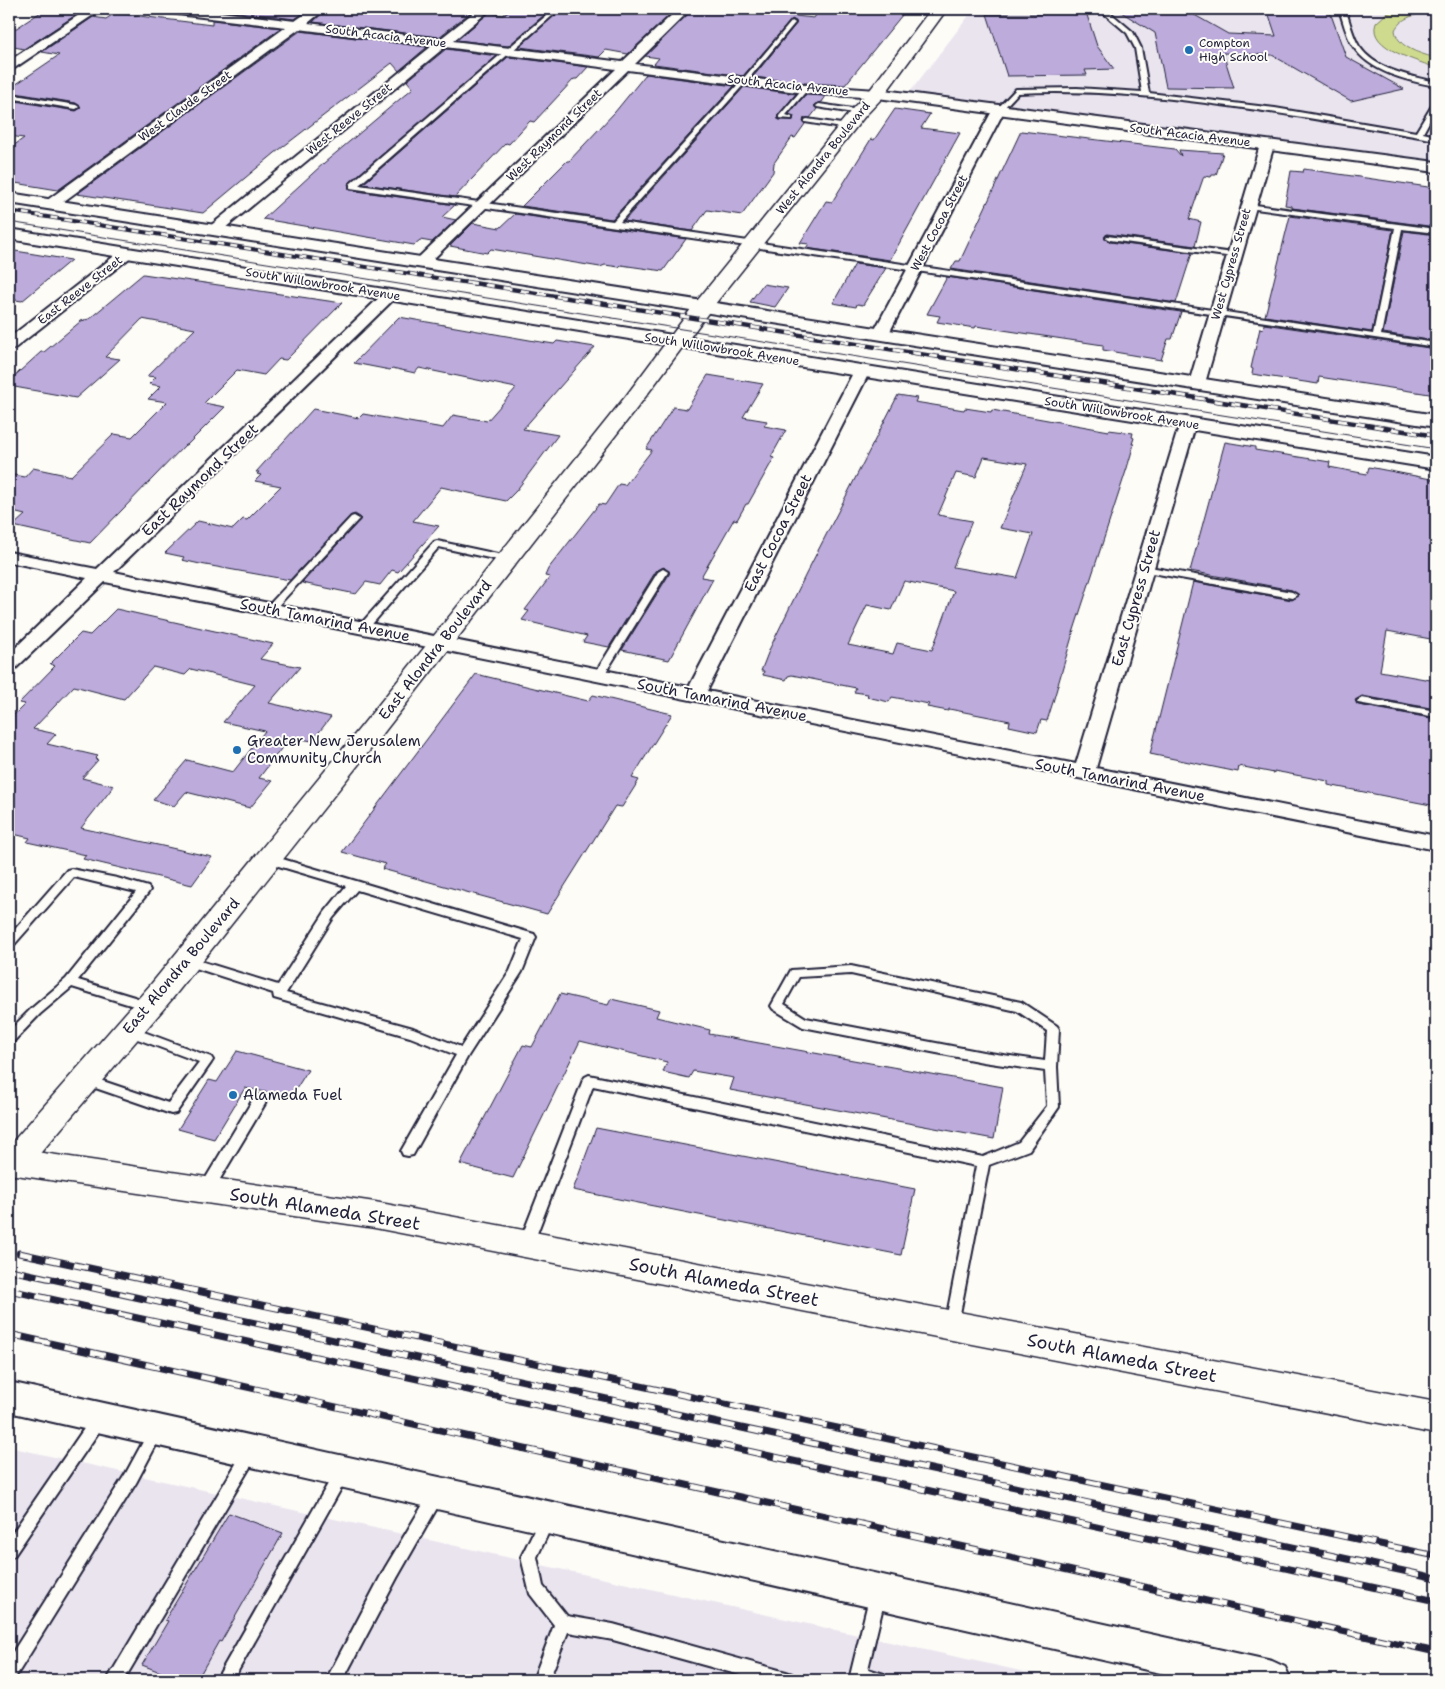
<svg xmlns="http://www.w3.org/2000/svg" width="1445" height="1689" font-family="'Shantell Sans',sans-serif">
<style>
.built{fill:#eae4ef}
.green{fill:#cedb8e;stroke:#787e64}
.building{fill:#bcabdb;stroke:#22223b;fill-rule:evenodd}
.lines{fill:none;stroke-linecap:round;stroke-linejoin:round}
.service-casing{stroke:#22223b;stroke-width:4}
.minor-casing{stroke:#22223b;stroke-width:4}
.tertiary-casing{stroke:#22223b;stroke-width:4}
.secondary-casing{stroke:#22223b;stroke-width:3}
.primary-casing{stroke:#22223b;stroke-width:3}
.service{fill:#fdfcf7;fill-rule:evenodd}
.minor{fill:#fdfcf7;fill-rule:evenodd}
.tertiary{fill:#fdfcf7;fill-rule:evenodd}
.secondary{fill:#fdfcf7;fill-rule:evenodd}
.primary{fill:#fdfcf7;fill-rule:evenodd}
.tram{stroke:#22223b;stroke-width:1}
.rail-far2-casing{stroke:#22223b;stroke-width:4}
.rail-far1-casing{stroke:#22223b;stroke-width:4.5}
.rail-casing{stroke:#22223b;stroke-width:7}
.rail-far2{stroke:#fdfcf7;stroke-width:2.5;stroke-dasharray:7;stroke-linecap:butt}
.rail-far1{stroke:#fdfcf7;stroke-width:3;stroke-dasharray:9;stroke-linecap:butt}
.rail{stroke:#fdfcf7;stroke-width:5;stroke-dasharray:14;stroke-linecap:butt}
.poi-dot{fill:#1f6fb2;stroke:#fdfcf7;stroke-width:2}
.labels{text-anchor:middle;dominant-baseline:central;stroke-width:4;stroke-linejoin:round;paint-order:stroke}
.far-street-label{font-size:12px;fill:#22223b;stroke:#fdfcf7}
.far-poi-label{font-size:12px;fill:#22223b;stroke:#fdfcf7;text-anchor:start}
.street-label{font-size:15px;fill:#22223b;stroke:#fdfcf7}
.poi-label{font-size:15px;fill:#22223b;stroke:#fdfcf7;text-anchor:start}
.near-street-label{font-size:18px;fill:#22223b;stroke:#fdfcf7}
</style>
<rect width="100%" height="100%" fill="#fdfcf7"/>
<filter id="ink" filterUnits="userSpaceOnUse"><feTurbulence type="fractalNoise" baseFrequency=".02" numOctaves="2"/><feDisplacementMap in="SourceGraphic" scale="10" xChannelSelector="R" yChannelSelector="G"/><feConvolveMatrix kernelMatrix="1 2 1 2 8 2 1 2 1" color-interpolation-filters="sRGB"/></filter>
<g filter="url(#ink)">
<path class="built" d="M 974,9 L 1436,9 L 1436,160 L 910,92 Z
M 9,1447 L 1061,1680 L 9,1680 Z"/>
<path class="green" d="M 1399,9 L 1436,9 L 1436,12 C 1422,13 1402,15 1395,30 C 1397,48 1422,54 1436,58 L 1436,68 C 1423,62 1366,49 1376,23 L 1386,14 Z"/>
<path class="building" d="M 213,9 L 309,9 L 295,19 Z
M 327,9 L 457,9 L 472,11 L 439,37 L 313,22 Z
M 512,9 L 551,9 L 508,46 L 457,40 L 489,13 L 503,15 Z
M 562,9 L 676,9 L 628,54 L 606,50 L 599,57 L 519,47 Z
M 693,9 L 770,9 L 767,13 L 814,18 L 820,9 L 907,9 L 845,85 L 805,83 L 753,77 L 796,24 L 796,21 L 792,19 L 743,76 L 654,64 L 659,58 L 645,56 Z
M 1044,9 L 1085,9 L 1097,46 L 1114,69 L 1085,70 L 1087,75 L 1007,76 L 987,14 L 1045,14 Z
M 1116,9 L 1184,9 L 1228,34 L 1276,36 L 1267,9 L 1329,9 L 1346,57 L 1404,89 L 1351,101 L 1272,55 L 1223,53 L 1234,88 L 1166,87 L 1155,33 Z
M 44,10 L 76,15 L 24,49 L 9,46 L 9,33 Z
M 115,13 L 212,25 L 212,20 L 281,28 L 58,190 L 9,182 L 9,149 L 24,138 L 9,136 L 9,100 L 76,111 L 81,108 L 76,103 L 9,92 L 9,89 L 59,55 L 42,52 L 93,17 L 106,19 Z
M 300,31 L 427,47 L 399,71 L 392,63 L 275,153 L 203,213 L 77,194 Z
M 446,49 L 497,56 L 348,184 L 350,190 L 455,205 L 442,217 L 456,220 L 432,242 L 420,240 L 414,245 L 263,219 L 324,163 L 413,88 L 407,81 Z
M 508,57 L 588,67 L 577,79 L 574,79 L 534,122 L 530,121 L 509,144 L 506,143 L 455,197 L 363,184 Z
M 646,74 L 734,86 L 612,219 L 522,206 L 567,161 L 569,161 L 615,112 Z
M 744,87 L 796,94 L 778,115 L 779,120 L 793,120 L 794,116 L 789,114 L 805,95 L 826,96 L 822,102 L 815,104 L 817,109 L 810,118 L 804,118 L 803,122 L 805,124 L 795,138 L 792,137 L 774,163 L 773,172 L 742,215 L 707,210 L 692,231 L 624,221 Z
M 895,109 L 930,114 L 921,128 L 960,133 L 890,260 L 806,248 L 809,244 L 800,243 L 826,201 L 832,202 L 871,139 L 874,140 Z
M 1021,131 L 1175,149 L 1181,156 L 1179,150 L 1223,153 L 1216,175 L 1212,175 L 1211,177 L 1204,176 L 1189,219 L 1201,222 L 1195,246 L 1107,234 L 1104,237 L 1110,242 L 1192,253 L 1176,303 L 951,269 L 956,261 L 960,261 Z
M 1304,169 L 1435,188 L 1431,218 L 1436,218 L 1436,227 L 1292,208 L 1292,206 L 1285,205 L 1291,171 L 1303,172 Z
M 515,214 L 686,239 L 663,271 L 621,265 L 619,267 L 605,265 L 600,267 L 491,249 L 487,253 L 450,246 L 473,223 L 500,228 Z
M 1290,216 L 1393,230 L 1372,332 L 1265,316 Z
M 1404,231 L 1436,235 L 1436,341 L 1383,333 Z
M 9,250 L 28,253 L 71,260 L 22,301 L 9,299 Z
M 855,264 L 886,268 L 863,305 L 857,304 L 856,307 L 833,303 Z
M 143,274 L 342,303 L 286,360 L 279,359 L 264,375 L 237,370 L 204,403 L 225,407 L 187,445 L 185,445 L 90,543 L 13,526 L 25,515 L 9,511 L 9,474 L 25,477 L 33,468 L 71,476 L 114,434 L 132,437 L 167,402 L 148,399 L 161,386 L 149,384 L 156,377 L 147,376 L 195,329 L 142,319 L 105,357 L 120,359 L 76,398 L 9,386 L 9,381 L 41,352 L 44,352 L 81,321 L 89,319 Z
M 947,277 L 1174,311 L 1181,312 L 1172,339 L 1168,339 L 1161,360 L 1103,350 L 1103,345 L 976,326 L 975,328 L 937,322 L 940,316 L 927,314 Z
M 763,284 L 788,288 L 775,307 L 750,302 Z
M 399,317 L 535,341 L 554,344 L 557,341 L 595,347 L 523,429 L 558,435 L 516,491 L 506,501 L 441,487 L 413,521 L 439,526 L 398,572 L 392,570 L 380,585 L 366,582 L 356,594 L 302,583 L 360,520 L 360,517 L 355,514 L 350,516 L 290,580 L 200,564 L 182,560 L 184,557 L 165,553 L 198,521 L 233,529 L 243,519 L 247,520 L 281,486 L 255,481 L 261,475 L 257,474 L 259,472 L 256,472 L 313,409 L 359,418 L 363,414 L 443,428 L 453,415 L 487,421 L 516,388 L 419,368 L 415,373 L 392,368 L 390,370 L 354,363 Z
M 1264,324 L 1436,349 L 1436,395 L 1319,377 L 1318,384 L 1252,374 L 1253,369 L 1251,368 L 1260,328 L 1263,329 Z
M 708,375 L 763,384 L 743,417 L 767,421 L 764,426 L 786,430 L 771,457 L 774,458 L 748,504 L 746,504 L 737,520 L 734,519 L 701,577 L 713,579 L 669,660 L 622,650 L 670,573 L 664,567 L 656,571 L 609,647 L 583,642 L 587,636 L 522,620 L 529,611 L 525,610 L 550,577 L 545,576 L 548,569 L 599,504 L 605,505 L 619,484 L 625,485 L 652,450 L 646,449 L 673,407 L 687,409 Z
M 898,395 L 917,398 L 915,402 L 964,410 L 965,408 L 991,412 L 992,410 L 1109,431 L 1109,430 L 1133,433 L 1132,437 L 1134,438 L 1132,444 L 1134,444 L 1127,468 L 1073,633 L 1053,702 L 1047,721 L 1041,720 L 1037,732 L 1009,726 L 1010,721 L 949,709 L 948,711 L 927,707 L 929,704 L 892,697 L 889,702 L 867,697 L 868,694 L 854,692 L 856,688 L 792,675 L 788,676 L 786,680 L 763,675 L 764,671 L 761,671 L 770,648 L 806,574 ZM 984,457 L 1027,464 L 1000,528 L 1033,534 L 1017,578 L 953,567 L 972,521 L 938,515 L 956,473 L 976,477 ZM 904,581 L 954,591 L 932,650 L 897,643 L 893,654 L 848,645 L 867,605 L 891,610 Z
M 1225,442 L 1255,447 L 1255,450 L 1330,462 L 1329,467 L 1367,474 L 1369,467 L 1436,480 L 1436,640 L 1387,631 L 1380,671 L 1436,681 L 1436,709 L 1362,696 L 1355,700 L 1358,705 L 1436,719 L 1436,806 L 1328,785 L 1328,781 L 1274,771 L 1274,773 L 1239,766 L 1238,772 L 1150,754 L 1193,582 L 1292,600 L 1299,596 L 1292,590 L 1190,571 Z
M 116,609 L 273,644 L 260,659 L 300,667 L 269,703 L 331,717 L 312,741 L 290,737 L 259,778 L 272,781 L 250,808 L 186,792 L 174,806 L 153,800 L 187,760 L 233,772 L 265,731 L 223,722 L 255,685 L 191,669 L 185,675 L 153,667 L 124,699 L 74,686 L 33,729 L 56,734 L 47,744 L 98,756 L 95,759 L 98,760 L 82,778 L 114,786 L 81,828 L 212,857 L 192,885 L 83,859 L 86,855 L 27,842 L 30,838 L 9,833 L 9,720 L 25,704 L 19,703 L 55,666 L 50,664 L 81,633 L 90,635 Z
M 476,674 L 588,701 L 593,695 L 672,714 L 632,778 L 639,780 L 622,807 L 615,806 L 547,914 L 382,869 L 386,864 L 342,852 Z
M 560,994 L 608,1005 L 611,999 L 659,1010 L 656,1017 L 710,1030 L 709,1034 L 1003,1087 L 994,1139 L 730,1090 L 734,1078 L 693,1071 L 689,1078 L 663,1072 L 667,1062 L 580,1041 L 513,1178 L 460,1164 L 523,1045 L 532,1047 Z
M 237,1051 L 308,1070 L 291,1097 L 245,1088 L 214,1139 L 178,1129 L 209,1080 L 217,1082 Z
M 596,1128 L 915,1189 L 901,1255 L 573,1190 Z
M 229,1513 L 283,1533 L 221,1642 L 219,1641 L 197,1680 L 181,1680 L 142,1665 L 168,1621 L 165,1620 Z"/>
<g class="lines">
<g class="service-casing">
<path id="service" d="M 554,9 L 560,9 L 359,185 L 613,221 L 742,80 L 792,21 L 795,23 L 794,24 L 746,82 L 620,222 L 1373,334 L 1395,228 L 1248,208 L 1244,206 L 1248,204 L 1436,229 L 1436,233 L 1402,229 L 1381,335 L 1436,343 L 1436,347 L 350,188 L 350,184 Z
M 1099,9 L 1106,9 L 1133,32 L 1141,48 L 1149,93 L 1275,108 L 1416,132 L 1433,104 L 1436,102 L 1436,109 L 1423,133 L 1436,136 L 1436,140 C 1351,125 1268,110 1181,100 C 1127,94 1073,90 1018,93 L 1000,112 L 996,112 L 996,110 L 1016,89 L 1077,88 L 1142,92 L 1135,48 L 1127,33 Z
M 1339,9 L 1345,9 C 1350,21 1352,35 1359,46 C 1375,70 1410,76 1436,82 L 1436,86 C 1408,81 1369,72 1353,46 C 1346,35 1343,21 1339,9 Z
M 803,88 L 808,89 L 786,115 L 792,117 L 792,119 L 779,118 L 779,116 Z
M 9,94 L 76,105 L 79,107 L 76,109 L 9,98 Z
M 819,104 L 859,110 L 862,112 L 859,114 L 817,107 L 816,106 Z
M 807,119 L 848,125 L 851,127 L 848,129 L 805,122 L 805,120 Z
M 1107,236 L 1233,253 L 1237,255 L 1233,257 L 1110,240 L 1106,238 Z
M 354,516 L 359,519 L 357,521 L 273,611 L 267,611 L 265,609 L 267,607 L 351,517 Z
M 437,541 L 507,556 L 512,559 L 507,562 L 439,547 L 367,630 L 359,630 L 358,628 L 359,626 L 434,542 Z
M 1144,566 L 1292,592 L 1297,595 L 1292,598 L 1141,571 L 1141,567 Z
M 663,569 L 668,572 L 604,675 L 599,678 L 595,677 L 594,675 L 658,572 Z
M 1362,698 L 1436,711 L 1436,717 L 1358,703 L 1357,701 Z
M 269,855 L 534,934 L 536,937 L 522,972 L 468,1056 L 413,1155 L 408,1156 L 403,1155 L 401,1151 L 456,1055 L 410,1037 L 274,998 L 273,993 L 183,964 L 181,961 L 183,958 L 187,957 L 278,985 L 325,912 L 346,886 L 265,862 L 263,859 ZM 357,890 L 523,939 L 510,971 L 461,1047 L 413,1028 L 286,993 L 333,918 Z
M 71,869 L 117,878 L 148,887 L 150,890 L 148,893 L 78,980 L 154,1003 L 156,1006 L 154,1009 L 150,1011 L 72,987 L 40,1014 L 13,1042 L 9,1044 L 9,1031 L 32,1008 L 66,979 L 136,892 L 74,877 L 13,946 L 9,947 L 9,936 L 67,870 Z
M 851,966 L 1021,1002 L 1057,1026 L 1059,1029 L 1057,1067 L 1059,1107 L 1029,1150 L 989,1165 L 957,1329 L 952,1331 L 947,1329 L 945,1325 L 976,1166 L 593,1086 L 533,1244 L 531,1248 L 526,1250 L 521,1248 L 519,1244 L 583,1080 L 585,1077 L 589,1075 L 983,1157 L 1019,1142 L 1047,1106 L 1045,1071 L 983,1062 L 803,1027 L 773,1009 L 771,1006 L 791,970 ZM 851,974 L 1017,1011 L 1047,1031 L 1045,1061 L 983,1052 L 806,1018 L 784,1004 L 799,977 Z
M 128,1026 L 211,1057 L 213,1060 L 211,1063 L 176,1113 L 171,1114 L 81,1083 L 79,1080 L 81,1077 L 85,1075 L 168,1103 L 199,1062 L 124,1034 L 122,1031 L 124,1028 Z
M 260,1095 L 265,1096 L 266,1100 L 265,1104 L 211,1194 L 206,1195 L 201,1194 L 199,1190 L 201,1186 L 255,1096 Z
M 99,1412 L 104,1414 L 106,1419 L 104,1424 L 14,1556 L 9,1558 L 9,1538 L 94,1414 Z
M 156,1425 L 161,1427 L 163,1432 L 136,1483 L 15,1678 L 9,1680 L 9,1658 L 126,1473 L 151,1427 Z
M 251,1445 L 256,1447 L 258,1452 L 256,1457 L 124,1680 L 107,1680 L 246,1447 Z
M 342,1466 L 347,1468 L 350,1473 L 347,1478 L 233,1680 L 216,1680 L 337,1468 Z
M 436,1489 L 441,1491 L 444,1496 L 441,1501 L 397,1578 L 343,1680 L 326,1680 L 385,1568 L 431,1491 Z
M 547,1512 L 552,1514 L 555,1519 L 537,1557 L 543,1586 L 567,1616 L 613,1624 L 786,1672 L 792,1674 L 794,1680 L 758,1680 L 613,1640 L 568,1632 L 549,1680 L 533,1680 L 554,1625 L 530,1594 L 521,1557 L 542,1514 Z
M 878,1586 L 884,1589 L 886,1594 L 868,1669 L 884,1674 L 886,1680 L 849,1680 L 870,1594 L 872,1589 Z"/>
</g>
<g class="minor-casing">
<path id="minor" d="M 88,9 L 102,9 L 13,69 L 9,70 L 9,61 Z
M 163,9 L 195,9 L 295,21 L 312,9 L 325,9 L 308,23 L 440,39 L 478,9 L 491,9 L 453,41 L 622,62 L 678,9 L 691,9 L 635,64 L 805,85 L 876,90 L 882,94 L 876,98 L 805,93 L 628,70 L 427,265 L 417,265 L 415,262 L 417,259 L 616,69 L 445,47 L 219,233 L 209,233 L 207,230 L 209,227 L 432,46 L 299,29 L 56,207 L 46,207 L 44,204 L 46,201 L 286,27 L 169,13 Z
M 998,107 L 1004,111 L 888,335 L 885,338 L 875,338 L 872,335 L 992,111 Z
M 1267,141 L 1274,145 L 1205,383 L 1203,386 L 1191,386 L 1189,383 L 1260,145 Z
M 127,249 L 132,250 L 134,253 L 132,256 L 15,348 L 9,350 L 9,338 L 122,250 Z
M 390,290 L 395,292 L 398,295 L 395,298 L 114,572 L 689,687 L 854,371 L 856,368 L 868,368 L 870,371 L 707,691 L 1076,764 L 1180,423 L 1182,420 L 1194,420 L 1196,423 L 1096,768 L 1436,836 L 1436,850 L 105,582 L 16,668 L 9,670 L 9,654 L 87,578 L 9,562 L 9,552 L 97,569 L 385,292 Z"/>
</g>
<g class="tertiary-casing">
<path id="tertiary" d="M 876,89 L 1436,162 L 1436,172 L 870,97 L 868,94 L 870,91 Z
M 9,193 L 1436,415 L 1436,427 L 9,203 Z
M 9,229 L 1436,457 L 1436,469 L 9,239 Z
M 9,1382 L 1272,1661 L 1285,1667 L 1291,1680 L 1191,1680 L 9,1412 Z"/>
</g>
<g class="secondary-casing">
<path id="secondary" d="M 931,9 L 947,9 L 882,98 L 865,116 L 711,309 L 640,404 L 378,740 L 172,999 L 25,1171 L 9,1177 L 9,1146 L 152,983 L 360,728 L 626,396 L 697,301 L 853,108 L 870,90 Z"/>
</g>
<g class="primary-casing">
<path id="primary" d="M 9,1148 L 375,1202 L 1436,1402 L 1436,1434 L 375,1228 L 9,1174 Z"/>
</g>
<use href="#service" class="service"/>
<use href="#minor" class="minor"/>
<use href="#tertiary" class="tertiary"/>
<use href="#secondary" class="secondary"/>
<use href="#primary" class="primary"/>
<path class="tram" d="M 9,222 L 1436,449"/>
<g class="rail-far2-casing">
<path id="rail-far2" d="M 9,211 L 475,284"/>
</g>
<g class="rail-far1-casing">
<path id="rail-far1" d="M 467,282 L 1436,436"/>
</g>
<g class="rail-casing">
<path id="rail" d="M 19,1253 L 1436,1556
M 10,1270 L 1436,1578
M 9,1290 L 1436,1601
M 9,1334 L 1436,1652"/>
</g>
<use href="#rail-far2" class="rail-far2"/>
<use href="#rail-far1" class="rail-far1"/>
<use href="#rail" class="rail"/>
</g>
</g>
<g class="poi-dot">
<circle cx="1189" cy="50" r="5"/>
<circle cx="237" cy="750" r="5"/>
<circle cx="233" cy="1095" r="5"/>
</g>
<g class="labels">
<g class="far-street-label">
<text transform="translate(386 36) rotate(7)">South Acacia Avenue</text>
<text transform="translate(788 85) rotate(6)">South Acacia Avenue</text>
<text transform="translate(185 106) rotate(-36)">West Claude Street</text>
<text transform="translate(349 119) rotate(-39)">West Reeve Street</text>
<text transform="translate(554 135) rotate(-44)">West Raymond Street</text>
<text transform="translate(1190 135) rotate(7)">South Acacia Avenue</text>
<text transform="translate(823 158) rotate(-51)">West Alondra Boulevard</text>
<text transform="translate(939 223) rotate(-62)">West Cocoa Street</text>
<text transform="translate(1231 264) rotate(-74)">West Cypress Street</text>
<text transform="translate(323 284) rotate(9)">South Willowbrook Avenue</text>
<text transform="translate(80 290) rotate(-38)">East Reeve Street</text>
<text transform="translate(722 349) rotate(9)">South Willowbrook Avenue</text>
<text transform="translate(1122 413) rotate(9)">South Willowbrook Avenue</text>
</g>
<g class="far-poi-label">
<text x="1199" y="43">Compton<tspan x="1199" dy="14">High School</tspan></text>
</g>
<g class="street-label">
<text transform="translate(200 480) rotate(-44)">East Raymond Street</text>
<text transform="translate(778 533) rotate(-63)">East Cocoa Street</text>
<text transform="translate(1136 598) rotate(-74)">East Cypress Street</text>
<text transform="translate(325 620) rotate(11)">South Tamarind Avenue</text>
<text transform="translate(435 650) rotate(-52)">East Alondra Boulevard</text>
<text transform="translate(722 700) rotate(11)">South Tamarind Avenue</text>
<text transform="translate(1120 780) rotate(11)">South Tamarind Avenue</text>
<text transform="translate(181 966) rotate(-50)">East Alondra Boulevard</text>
</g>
<g class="poi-label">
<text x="247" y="741">Greater New Jerusalem<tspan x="247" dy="17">Community Church</tspan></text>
<text x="243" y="1095">Alameda Fuel</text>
</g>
<g class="near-street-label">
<text transform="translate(325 1209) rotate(9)">South Alameda Street</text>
<text transform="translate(724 1282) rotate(11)">South Alameda Street</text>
<text transform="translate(1122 1358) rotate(11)">South Alameda Street</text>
</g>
</g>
<rect width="1445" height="1689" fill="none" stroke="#fdfcf7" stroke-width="30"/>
<rect x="15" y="15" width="1415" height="1659" fill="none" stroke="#22223b" stroke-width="2" filter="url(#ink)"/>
</svg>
